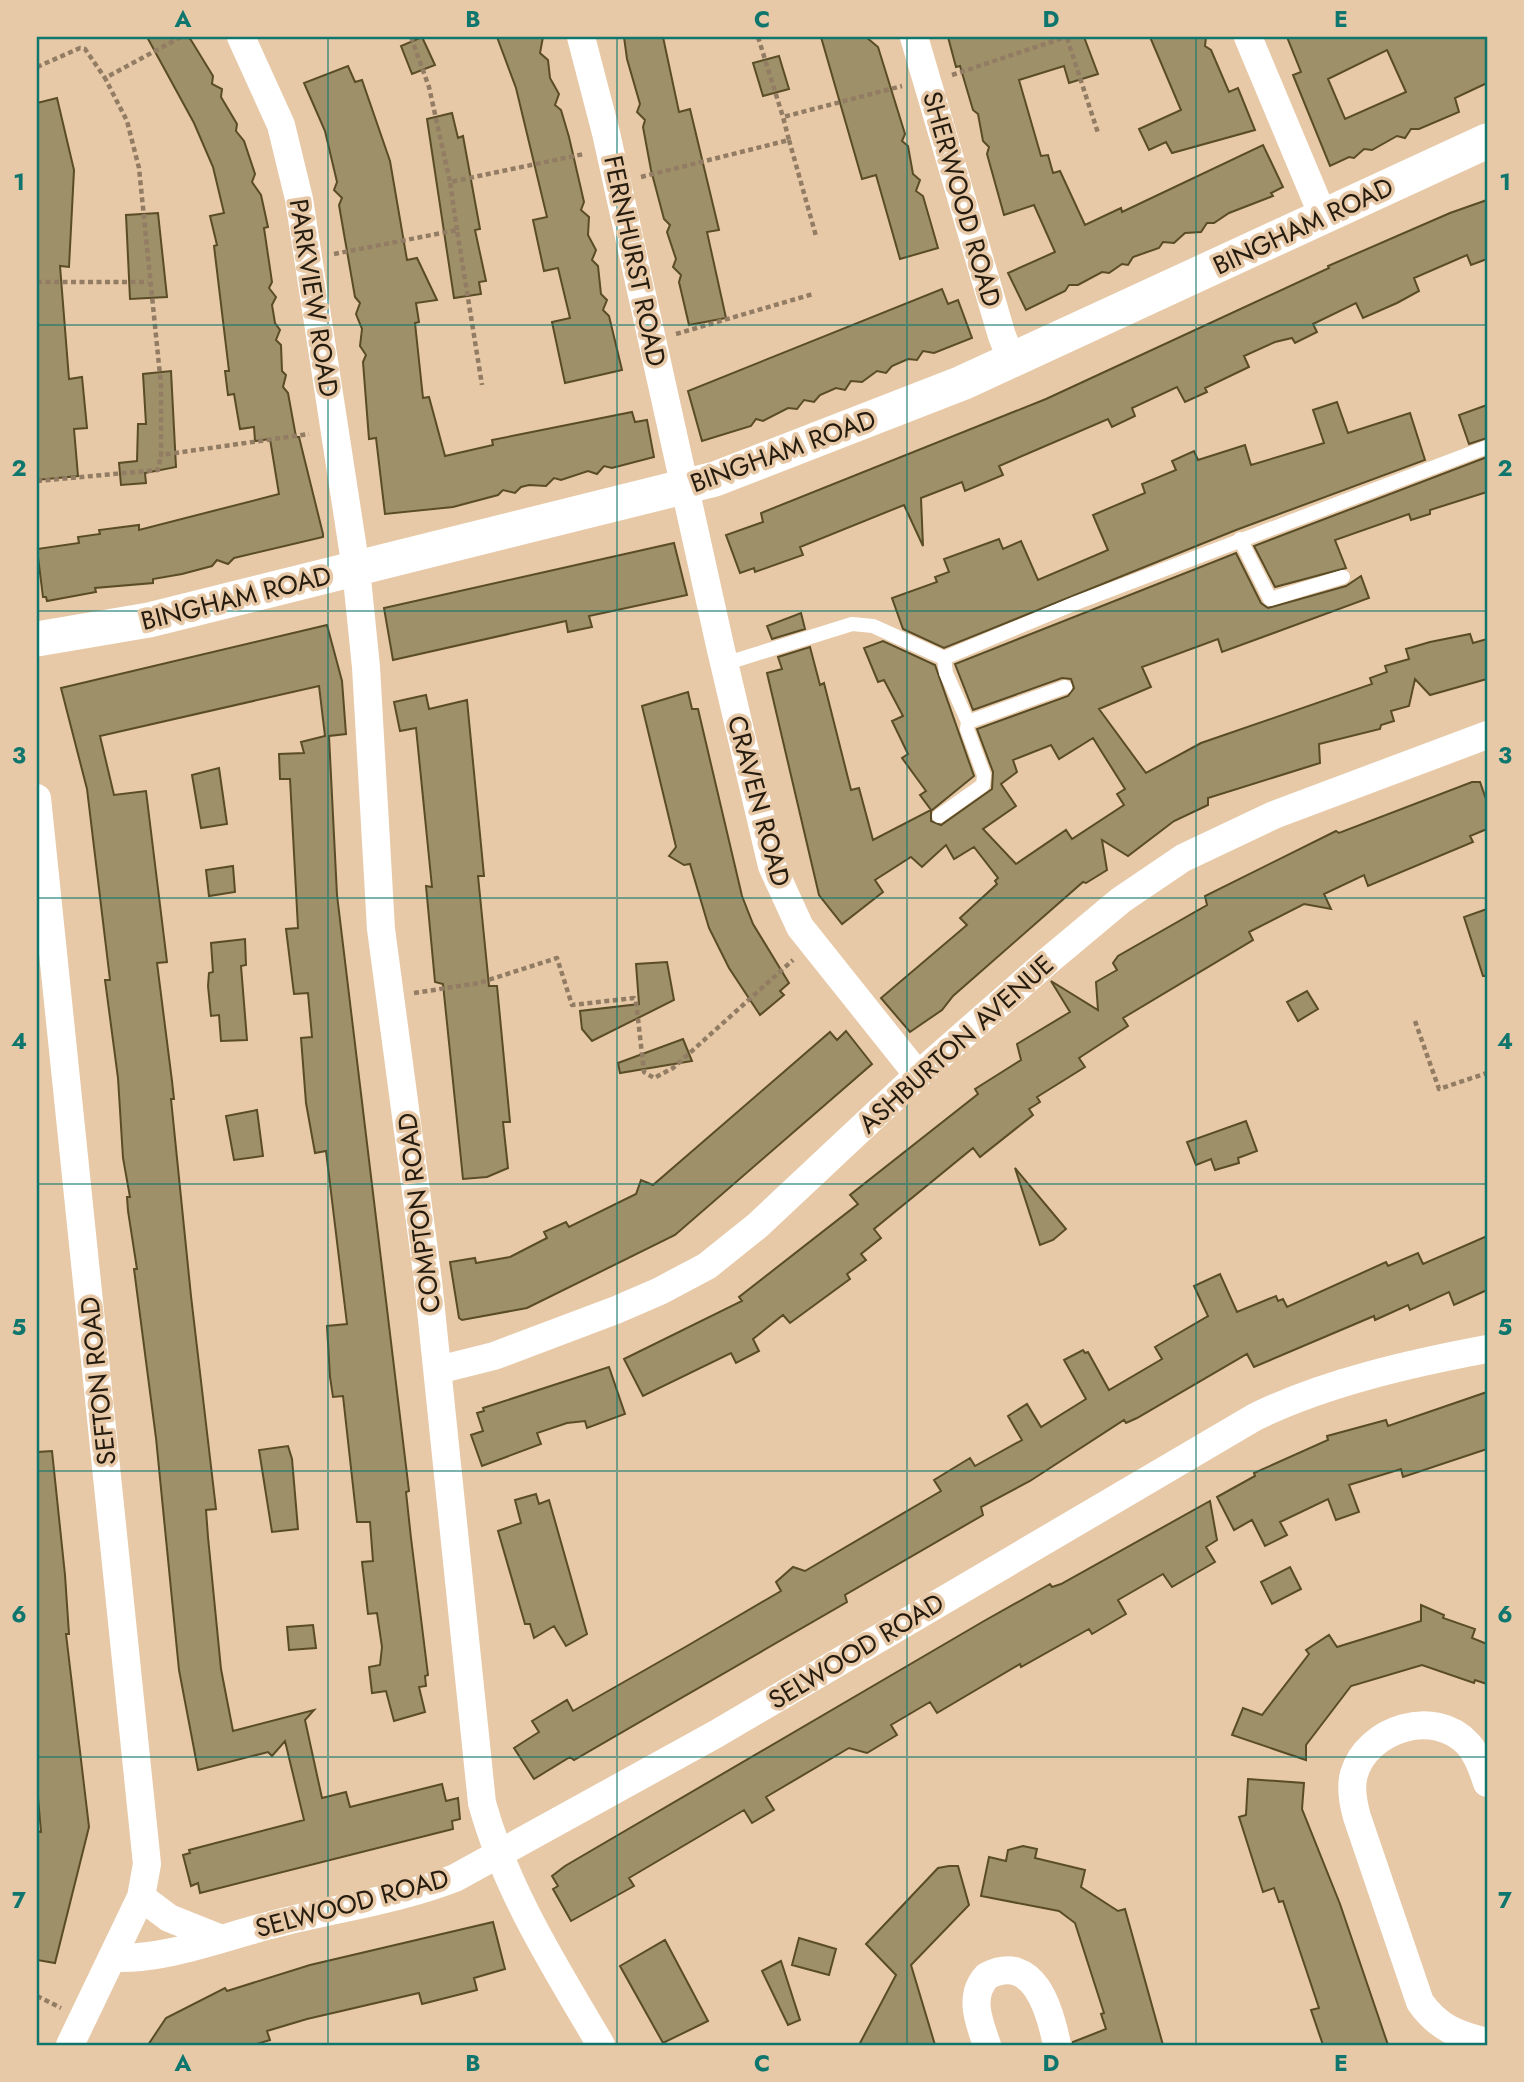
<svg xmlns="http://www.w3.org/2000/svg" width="1524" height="2082" font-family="Jost,sans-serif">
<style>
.building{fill:#9e9069;stroke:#594c27;stroke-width:2;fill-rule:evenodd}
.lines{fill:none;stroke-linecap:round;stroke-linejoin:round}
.path{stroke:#927d64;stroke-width:4.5;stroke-dasharray:5 3.5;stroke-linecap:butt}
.service{stroke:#fff;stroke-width:14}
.minor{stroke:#fff;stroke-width:28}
.tertiary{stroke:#fff;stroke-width:35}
.grid{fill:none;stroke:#0f766e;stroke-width:2;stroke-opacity:0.55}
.labels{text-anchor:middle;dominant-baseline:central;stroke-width:7;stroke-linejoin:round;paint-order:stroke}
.street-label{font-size:26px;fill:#251b0e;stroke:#e7c9a7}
.neatline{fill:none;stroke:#0f766e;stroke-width:2.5}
.grid-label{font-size:23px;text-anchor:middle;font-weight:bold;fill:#0f766e}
</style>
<rect width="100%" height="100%" fill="#e7c9a7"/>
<path class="building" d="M 147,37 L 188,37 L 191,40 L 213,76 L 212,84 L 222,89 L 221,97 L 237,124 L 236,131 L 244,141 L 255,174 L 252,182 L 261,195 L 268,227 L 264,228 L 272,282 L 269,288 L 276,297 L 272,305 L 275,323 L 280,330 L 276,340 L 281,345 L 282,371 L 286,375 L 283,387 L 288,393 L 296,437 L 299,437 L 323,534 L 323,537 L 234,558 L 228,564 L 217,560 L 212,566 L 182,574 L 153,579 L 153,583 L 95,588 L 96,592 L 47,601 L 46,597 L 43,597 L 37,549 L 79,543 L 78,537 L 100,534 L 99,530 L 139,525 L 139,530 L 279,494 L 270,439 L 255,441 L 254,427 L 240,429 L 234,394 L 228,395 L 225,371 L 229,371 L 214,246 L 217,245 L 210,216 L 224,213 L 213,167 L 194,123 Z
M 422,37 L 435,65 L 412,74 L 401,46 Z
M 497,37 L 543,37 L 540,53 L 548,60 L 550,78 L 559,94 L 555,105 L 561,110 L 569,137 L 584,202 L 581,210 L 589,217 L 588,235 L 596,250 L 592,260 L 598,266 L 601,294 L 607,300 L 603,310 L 609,316 L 622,370 L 565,383 L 552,322 L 570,318 L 558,268 L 544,271 L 533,220 L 547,217 L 516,88 Z
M 624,37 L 663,37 L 679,112 L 690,109 L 719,230 L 707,232 L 726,318 L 689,325 L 679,282 L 681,275 L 673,267 L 676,259 L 667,232 L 670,225 L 664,219 L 651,170 L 643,127 L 645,120 L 637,112 L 640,104 L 627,59 Z
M 821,37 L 866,37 L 878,47 L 905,134 L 902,141 L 908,146 L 913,174 L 920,180 L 916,191 L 923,196 L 938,248 L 900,259 L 876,175 L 862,179 Z
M 948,37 L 1084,37 L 1098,74 L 1069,83 L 1064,66 L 1019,80 L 1041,156 L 1048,155 L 1053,173 L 1060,171 L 1085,225 L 1121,208 L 1122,212 L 1263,145 L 1283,187 L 1271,193 L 1273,196 L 1229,213 L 1214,223 L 1207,223 L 1201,232 L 1185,233 L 1174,243 L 1163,242 L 1159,248 L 1133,257 L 1128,265 L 1122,264 L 1109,273 L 1102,272 L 1078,285 L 1069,285 L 1065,291 L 1026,310 L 1008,273 L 1055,252 L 1034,205 L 1004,215 L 987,154 L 989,147 L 983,141 L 978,114 L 973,110 L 960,66 L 956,67 Z
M 1150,37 L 1206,37 L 1205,46 L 1211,50 L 1229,92 L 1238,88 L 1255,130 L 1172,153 L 1166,142 L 1149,150 L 1139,129 L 1181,110 Z
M 1287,37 L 1487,37 L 1487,83 L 1455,98 L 1459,112 L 1419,129 L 1411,129 L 1405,138 L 1397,136 L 1372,150 L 1364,149 L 1354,158 L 1349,157 L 1330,166 L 1293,75 L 1301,72 ZM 1387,50 L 1406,92 L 1345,119 L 1328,79 Z
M 779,56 L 789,89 L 763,96 L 753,63 Z
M 348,66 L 355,82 L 362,80 L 390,161 L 407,260 L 417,258 L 437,300 L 416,303 L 419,322 L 415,323 L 423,398 L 429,397 L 445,456 L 493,445 L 492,440 L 632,412 L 635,422 L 647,420 L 654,457 L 612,468 L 604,466 L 597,474 L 588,471 L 561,480 L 554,478 L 546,486 L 529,485 L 521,487 L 515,493 L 503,490 L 498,495 L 453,507 L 385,514 L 376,438 L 369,439 L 363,362 L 366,355 L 360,346 L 362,329 L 356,314 L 360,303 L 355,297 L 344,234 L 339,205 L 342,198 L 334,190 L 337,182 L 325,131 L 304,83 Z
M 57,98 L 74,170 L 69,267 L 60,266 L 69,379 L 82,377 L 87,428 L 74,429 L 78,476 L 37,480 L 37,103 Z
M 452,113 L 458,138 L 463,136 L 480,229 L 475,230 L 486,281 L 479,282 L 481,294 L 454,298 L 427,119 Z
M 1487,200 L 1487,259 L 1471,265 L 1467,255 L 1414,278 L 1419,291 L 1397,303 L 1363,318 L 1356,303 L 1313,324 L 1317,332 L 1295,343 L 1292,338 L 1275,342 L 1244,356 L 1249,367 L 1205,388 L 1207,392 L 1185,402 L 1177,387 L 1132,408 L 1135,416 L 1112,427 L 1108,419 L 999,466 L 1003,475 L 965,491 L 962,482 L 921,498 L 923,546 L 904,505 L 800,547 L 803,555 L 755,572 L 754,568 L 740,573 L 726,535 L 763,522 L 761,513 L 1046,399 L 1329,268 L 1328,266 L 1450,213 Z
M 158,213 L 167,297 L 130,299 L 126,215 Z
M 942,289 L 948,304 L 958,300 L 972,338 L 934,353 L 923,351 L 917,360 L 908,359 L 892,366 L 886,373 L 877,371 L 862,382 L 851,381 L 845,390 L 836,388 L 820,395 L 814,402 L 804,400 L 797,409 L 788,408 L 763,421 L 756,419 L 751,426 L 702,441 L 688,391 Z
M 171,371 L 176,467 L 145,473 L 146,483 L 121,485 L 119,463 L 137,461 L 138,424 L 146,424 L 143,374 Z
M 1337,402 L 1348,433 L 1410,413 L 1425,460 L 1236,530 L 944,648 L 903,629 L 892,598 L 937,582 L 935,577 L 949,572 L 944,559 L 999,539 L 1003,549 L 1021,541 L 1038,580 L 1108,550 L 1093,515 L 1145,493 L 1142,484 L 1176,470 L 1172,461 L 1194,451 L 1198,460 L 1245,445 L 1251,465 L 1324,443 L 1313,410 Z
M 1487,405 L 1487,438 L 1469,444 L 1459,415 Z
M 1487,457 L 1487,492 L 1430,510 L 1430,514 L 1411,520 L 1409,514 L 1335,540 L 1346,568 L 1275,587 L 1254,546 Z
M 674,543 L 687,595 L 589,616 L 592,627 L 568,632 L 566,621 L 393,660 L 384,608 Z
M 1236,553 L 1261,603 L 1268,608 L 1346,586 L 1361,576 L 1369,598 L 1222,652 L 1218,639 L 1142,667 L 1151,687 L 1099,709 L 1146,773 L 1201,743 L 1372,684 L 1370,678 L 1387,672 L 1385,666 L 1409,659 L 1406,649 L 1430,642 L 1470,634 L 1473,643 L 1487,639 L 1487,679 L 1430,695 L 1415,679 L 1409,706 L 1391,711 L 1394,721 L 1381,725 L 1380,729 L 1319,744 L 1320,763 L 1208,798 L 1208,805 L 1174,821 L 1128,856 L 1102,840 L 1107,870 L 1086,883 L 1083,882 L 953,996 L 942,1010 L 910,1032 L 881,998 L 967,925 L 960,918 L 997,884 L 995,881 L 998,878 L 974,847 L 954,859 L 946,845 L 922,867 L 911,857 L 875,880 L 883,892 L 842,924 L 819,895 L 767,673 L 782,669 L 778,657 L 810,647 L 820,685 L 824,683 L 851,790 L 859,788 L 873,840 L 931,810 L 920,795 L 926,791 L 902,758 L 908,754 L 892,721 L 903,716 L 884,680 L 878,682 L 864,648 L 883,641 L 935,665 L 974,776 L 931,811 L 931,821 L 941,825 L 992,789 L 993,772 L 977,729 L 1068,696 L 1074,688 L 1071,679 L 1062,678 L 973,710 L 955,664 ZM 1093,738 L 1125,789 L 1117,794 L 1124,805 L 1072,839 L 1066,830 L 1016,864 L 983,829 L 1016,806 L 1001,784 L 1017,772 L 1013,760 L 1051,745 L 1059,759 Z
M 801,613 L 805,629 L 772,639 L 767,626 Z
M 327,625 L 342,681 L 346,734 L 329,736 L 337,895 L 409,1491 L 406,1492 L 411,1538 L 428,1675 L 425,1676 L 426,1686 L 419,1687 L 425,1712 L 394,1721 L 386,1691 L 372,1693 L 369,1667 L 380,1665 L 382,1647 L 377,1613 L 368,1614 L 362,1562 L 373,1561 L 370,1522 L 357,1522 L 343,1396 L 333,1397 L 330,1377 L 327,1326 L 347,1324 L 326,1151 L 315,1153 L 306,1103 L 301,1038 L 312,1037 L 308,993 L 294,994 L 286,929 L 298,928 L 290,779 L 280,779 L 279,754 L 304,753 L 301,742 L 325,736 L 319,686 L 100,736 L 114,795 L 146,791 L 167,962 L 157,963 L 172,1081 L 174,1099 L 171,1099 L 191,1296 L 216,1509 L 206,1510 L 208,1537 L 221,1669 L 233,1731 L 314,1710 L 305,1720 L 322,1798 L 346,1792 L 350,1807 L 442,1784 L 446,1801 L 458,1798 L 460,1819 L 452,1821 L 453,1829 L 200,1893 L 198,1883 L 191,1886 L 183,1855 L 190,1853 L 189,1850 L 304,1820 L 285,1741 L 272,1756 L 268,1752 L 198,1770 L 179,1670 L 156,1438 L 134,1269 L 137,1269 L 128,1211 L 127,1197 L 130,1197 L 123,1158 L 118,1078 L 105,980 L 110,980 L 87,789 L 61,688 Z
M 688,692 L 692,709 L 698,709 L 742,896 L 753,924 L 789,983 L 780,991 L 784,995 L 760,1015 L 729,968 L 709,928 L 690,864 L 684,865 L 669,856 L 676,847 L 642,706 Z
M 426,695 L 429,709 L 467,700 L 484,876 L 478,876 L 489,986 L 497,986 L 510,1122 L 503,1122 L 508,1168 L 487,1177 L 463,1179 L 443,984 L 435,982 L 426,886 L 432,887 L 416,728 L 400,731 L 394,702 Z
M 219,768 L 227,824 L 201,828 L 192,775 Z
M 1472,782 L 1480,782 L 1487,802 L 1487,829 L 1470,836 L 1473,842 L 1368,886 L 1364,875 L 1324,894 L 1331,909 L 1304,904 L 1249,932 L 1253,940 L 1123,1018 L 1128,1026 L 1079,1058 L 1085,1067 L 1037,1097 L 1040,1102 L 1029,1109 L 1033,1115 L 980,1157 L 973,1148 L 874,1229 L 881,1238 L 861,1254 L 866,1260 L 847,1274 L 850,1279 L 790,1323 L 783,1315 L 753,1339 L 759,1351 L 736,1363 L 731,1353 L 643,1396 L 624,1359 L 742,1301 L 739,1297 L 858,1204 L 850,1195 L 978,1094 L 975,1089 L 1021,1060 L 1017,1044 L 1070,1012 L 1051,981 L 1098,1010 L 1096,982 L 1117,970 L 1113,963 L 1118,956 L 1207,905 L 1205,896 L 1336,831 L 1339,833 Z
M 233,866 L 235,892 L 209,896 L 206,870 Z
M 1487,909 L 1487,976 L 1483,976 L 1464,917 Z
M 245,939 L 246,965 L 241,966 L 247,1040 L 221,1041 L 219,1015 L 211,1016 L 208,986 L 209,973 L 213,972 L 211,943 Z
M 667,962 L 674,1000 L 592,1041 L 582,1029 L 580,1011 L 639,1004 L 636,964 Z
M 1307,991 L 1318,1009 L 1298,1021 L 1287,1002 Z
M 846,1031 L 872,1064 L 675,1235 L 527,1308 L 462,1320 L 459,1318 L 450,1262 L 475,1258 L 476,1263 L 510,1257 L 547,1238 L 544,1232 L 566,1222 L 569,1227 L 636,1194 L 641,1180 L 653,1185 L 830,1032 L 837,1040 Z
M 683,1039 L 692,1061 L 620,1073 L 618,1063 Z
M 257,1110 L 263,1156 L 234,1160 L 226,1116 Z
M 1246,1121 L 1257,1151 L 1238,1158 L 1239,1163 L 1215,1170 L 1211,1159 L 1196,1165 L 1187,1142 Z
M 1015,1168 L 1066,1229 L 1053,1240 L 1040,1245 Z
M 1487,1236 L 1487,1290 L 1454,1305 L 1449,1292 L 1410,1310 L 1408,1305 L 1375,1320 L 1374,1316 L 1254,1367 L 1247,1354 L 1137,1418 L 1126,1423 L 1124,1420 L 1030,1481 L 981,1507 L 983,1515 L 845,1595 L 847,1602 L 574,1760 L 570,1757 L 534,1779 L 514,1748 L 539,1732 L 532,1721 L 567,1700 L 573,1711 L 687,1646 L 781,1591 L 776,1582 L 793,1567 L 805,1571 L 941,1491 L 934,1480 L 970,1458 L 975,1466 L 1022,1440 L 1008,1416 L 1027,1404 L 1041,1427 L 1086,1399 L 1064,1360 L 1083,1350 L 1085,1353 L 1088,1352 L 1109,1390 L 1162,1359 L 1155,1347 L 1208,1316 L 1194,1286 L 1220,1274 L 1237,1312 L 1276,1296 L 1278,1301 L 1283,1299 L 1287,1307 L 1386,1262 L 1388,1266 L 1418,1253 L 1423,1264 Z
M 609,1367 L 625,1414 L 587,1428 L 585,1421 L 567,1423 L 537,1433 L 541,1444 L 482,1466 L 471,1435 L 483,1431 L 477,1413 L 484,1411 L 483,1408 Z
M 1487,1392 L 1487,1449 L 1403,1477 L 1401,1469 L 1349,1485 L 1359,1512 L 1336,1520 L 1328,1499 L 1280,1522 L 1287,1535 L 1265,1546 L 1252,1520 L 1234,1530 L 1217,1497 L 1255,1476 L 1254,1473 L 1328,1440 L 1327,1436 L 1386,1420 L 1388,1426 Z
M 288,1446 L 292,1459 L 298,1529 L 272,1532 L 259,1450 Z
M 52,1451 L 65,1575 L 69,1634 L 66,1634 L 89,1827 L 55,1963 L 37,1960 L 37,1831 L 41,1832 L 37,1786 L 37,1452 Z
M 536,1494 L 539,1504 L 549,1500 L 587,1634 L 566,1646 L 554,1626 L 534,1638 L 530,1624 L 525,1624 L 498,1531 L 521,1523 L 515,1500 Z
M 1210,1501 L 1217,1540 L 1206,1547 L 1215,1562 L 1172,1587 L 1163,1574 L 1118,1600 L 1126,1614 L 1092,1634 L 1089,1629 L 1021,1667 L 1020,1664 L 937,1713 L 930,1702 L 891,1725 L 897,1735 L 867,1753 L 849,1748 L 766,1797 L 774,1810 L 752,1823 L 744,1810 L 629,1878 L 634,1886 L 571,1921 L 553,1889 L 558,1886 L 552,1876 L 565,1866 L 984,1621 L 1050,1584 L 1052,1587 L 1061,1584 Z
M 1290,1567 L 1301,1589 L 1272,1604 L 1261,1582 Z
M 1421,1605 L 1444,1615 L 1443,1618 L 1475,1629 L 1472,1638 L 1487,1644 L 1487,1684 L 1475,1680 L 1474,1683 L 1422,1665 L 1351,1686 L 1306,1745 L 1306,1760 L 1232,1735 L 1243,1708 L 1262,1715 L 1309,1654 L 1306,1650 L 1329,1635 L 1337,1647 L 1421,1621 Z
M 313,1625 L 316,1648 L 289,1650 L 287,1627 Z
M 1248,1779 L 1304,1783 L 1302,1809 L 1340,1904 L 1388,2045 L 1323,2045 L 1311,2010 L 1319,2008 L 1283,1901 L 1279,1902 L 1274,1888 L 1263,1892 L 1239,1817 L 1246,1815 Z
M 1023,1846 L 1037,1849 L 1035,1858 L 1085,1870 L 1081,1887 L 1118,1911 L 1125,1909 L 1163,2045 L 1073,2045 L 1073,2042 L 1106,2029 L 1101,2014 L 1104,2013 L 1075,1923 L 1059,1911 L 981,1896 L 989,1857 L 1006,1861 L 1008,1850 Z
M 949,1866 L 958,1866 L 969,1905 L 911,1965 L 935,2045 L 859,2045 L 896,1975 L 866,1944 L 938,1868 Z
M 493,1922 L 505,1969 L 474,1978 L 477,1990 L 422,2004 L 419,1993 L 307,2019 L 267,2031 L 270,2040 L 253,2045 L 148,2045 L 166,2018 L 225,1988 L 227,1991 L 310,1965 Z
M 799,1938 L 836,1949 L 829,1975 L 792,1965 Z
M 665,1940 L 708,2021 L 663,2043 L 620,1966 Z
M 781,1961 L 800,2020 L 788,2025 L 762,1971 Z"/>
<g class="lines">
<path class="path" d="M 181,37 L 105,78 L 127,121 L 139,168 L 161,385 L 161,455 L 309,434
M 411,37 L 429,87 L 450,182
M 758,37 L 783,117
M 1067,38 L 1098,133
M 37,67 L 80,48 L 85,49 L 105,78
M 952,75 L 1066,37
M 789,140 L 816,236
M 641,177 L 789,140 L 783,117 L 902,86
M 457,230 L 450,182 L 584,154
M 334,254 L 457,230 L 482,385
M 37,282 L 148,282
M 676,334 L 813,294
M 37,481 L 158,470 L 161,455
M 414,993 L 479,983 L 557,958 L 572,1005 L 634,998 L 636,1001 L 644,1072 L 654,1078 L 673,1068 L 793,960
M 1415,1021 L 1439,1089 L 1487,1073
M 37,1996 L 61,2008"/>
<path class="service" d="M 1240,539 L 1270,599 L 1343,577
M 724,664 L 852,624 L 873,626 L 944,658
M 1065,687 L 968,722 L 946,673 L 944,658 L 1076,603 L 1487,447
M 939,816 L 983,785 L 984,775 L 967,729 L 968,722"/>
<path class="minor" d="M 241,37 L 281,125 L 299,199 L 356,569 L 366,667 L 381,929 L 428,1281 L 482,1803 C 506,1890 555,1967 601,2045
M 581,37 L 606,133 L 721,650 L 772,866 L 800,927 L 918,1075
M 914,37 L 1002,336 L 1012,360
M 1248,37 L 1323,216
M 37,798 L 147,1864 L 141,1897 L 70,2045
M 438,1370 L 494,1356 L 616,1310 L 660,1291 L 707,1266 L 757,1226 L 918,1075 L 1048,961 L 1121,900 L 1183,858 L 1274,815 L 1487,735
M 1487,1783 C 1483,1770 1477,1754 1468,1744 C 1434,1707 1367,1729 1354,1774 C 1350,1788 1353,1803 1357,1817 L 1420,2002 C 1438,2028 1458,2035 1487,2042
M 141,1897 L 169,1918 L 219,1938
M 112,1958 C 169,1960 224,1936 279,1923 C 338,1908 398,1900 455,1878 L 716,1734 L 1255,1417 C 1324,1383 1412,1363 1487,1349
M 987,2045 C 979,2022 968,1996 987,1976 C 1034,1952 1050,2010 1057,2045"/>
<path class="tertiary" d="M 37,639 L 149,620 L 715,479 L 962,383 L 1487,141"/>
</g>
<path class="grid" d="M 328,37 L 328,2045M 617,37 L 617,2045M 907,37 L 907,2045M 1196,37 L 1196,2045M 37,325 L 1487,325M 37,611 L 1487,611M 37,898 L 1487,898M 37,1184 L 1487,1184M 37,1471 L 1487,1471M 37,1757 L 1487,1757"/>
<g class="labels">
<g class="street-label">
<text transform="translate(962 199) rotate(74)">SHERWOOD ROAD</text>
<text transform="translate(1303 226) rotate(-25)">BINGHAM ROAD</text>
<text transform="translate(635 261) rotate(78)">FERNHURST ROAD</text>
<text transform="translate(314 298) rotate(81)">PARKVIEW ROAD</text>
<text transform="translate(783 451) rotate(-20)">BINGHAM ROAD</text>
<text transform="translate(236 598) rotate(-14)">BINGHAM ROAD</text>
<text transform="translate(759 801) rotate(75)">CRAVEN ROAD</text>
<text transform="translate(956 1044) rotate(-42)">ASHBURTON AVENUE</text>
<text transform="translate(419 1213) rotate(-97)">COMPTON ROAD</text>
<text transform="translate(98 1381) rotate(-96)">SEFTON ROAD</text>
<text transform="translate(856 1651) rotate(-31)">SELWOOD ROAD</text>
<text transform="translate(352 1903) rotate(-15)">SELWOOD ROAD</text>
</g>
</g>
<rect width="1524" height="2082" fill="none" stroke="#e7c9a7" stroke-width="77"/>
<rect x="38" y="38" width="1448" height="2006" class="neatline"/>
<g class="grid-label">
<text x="183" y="27">A</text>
<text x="473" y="27">B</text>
<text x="762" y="27">C</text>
<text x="1051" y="27">D</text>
<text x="1341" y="27">E</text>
<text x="19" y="190">1</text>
<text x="1505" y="190">1</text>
<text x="19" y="476">2</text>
<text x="1505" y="476">2</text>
<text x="19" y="763">3</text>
<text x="1505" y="763">3</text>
<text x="19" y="1049">4</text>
<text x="1505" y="1049">4</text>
<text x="19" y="1335">5</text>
<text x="1505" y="1335">5</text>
<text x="19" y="1622">6</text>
<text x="1505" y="1622">6</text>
<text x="19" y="1908">7</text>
<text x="1505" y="1908">7</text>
<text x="183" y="2071">A</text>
<text x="473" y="2071">B</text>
<text x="762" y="2071">C</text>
<text x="1051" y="2071">D</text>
<text x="1341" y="2071">E</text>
</g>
</svg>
